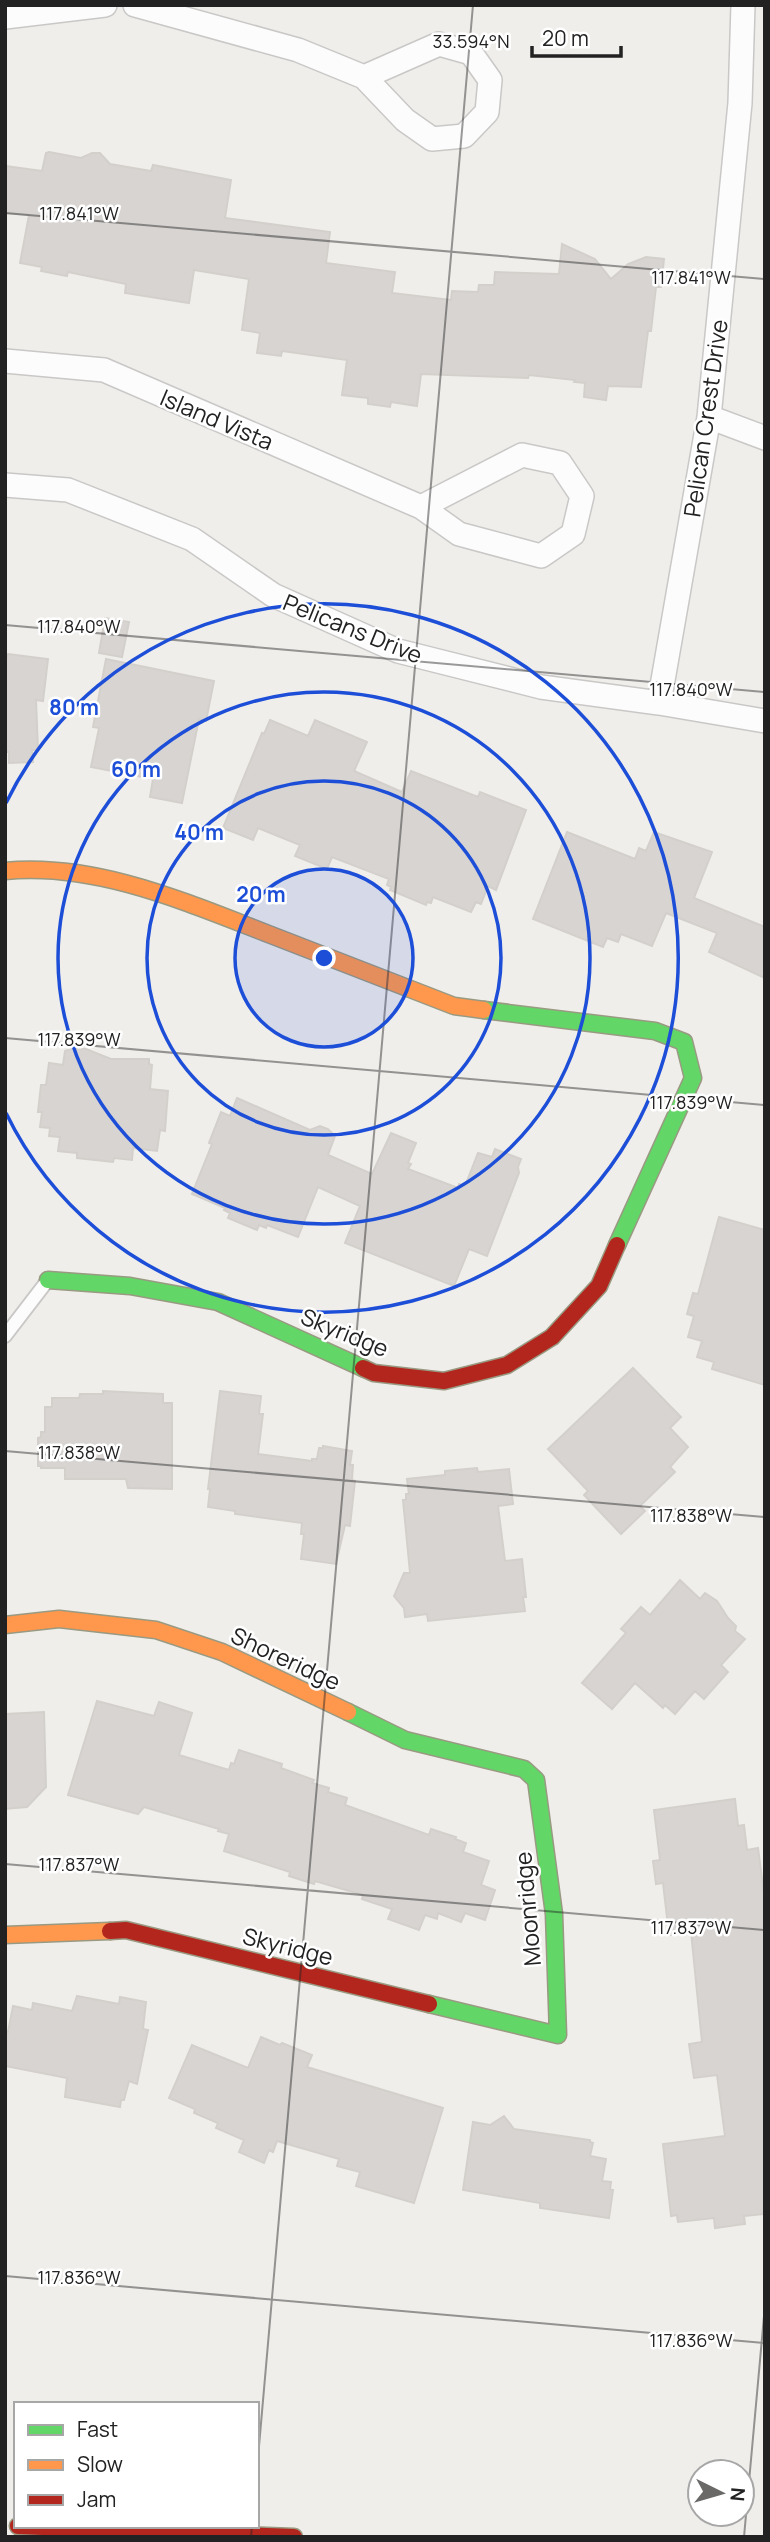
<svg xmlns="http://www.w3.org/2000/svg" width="770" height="2542" font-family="Manrope,sans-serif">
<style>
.building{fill:#d7d4d2;stroke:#d3d0cc;stroke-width:2}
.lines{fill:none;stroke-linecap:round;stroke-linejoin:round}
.lane-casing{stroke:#c9c8c7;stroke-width:16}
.street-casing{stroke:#c9c8c7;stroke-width:26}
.fast-casing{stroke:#999a82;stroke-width:19}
.slow-casing{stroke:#999a82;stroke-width:19}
.jam-casing{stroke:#999a82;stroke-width:19}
.lane{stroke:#fdfcfc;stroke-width:12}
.street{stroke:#fdfcfc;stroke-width:23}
.fast{stroke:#63d668;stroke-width:16}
.slow{stroke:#ff974d;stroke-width:16}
.jam{stroke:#b3261e;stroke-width:16}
.ticks{fill:none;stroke:#222;stroke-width:2;stroke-opacity:0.45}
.ring{fill:none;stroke:#1d4ed8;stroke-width:3.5}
.labels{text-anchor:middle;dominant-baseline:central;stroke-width:5;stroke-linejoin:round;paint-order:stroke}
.street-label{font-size:23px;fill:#222;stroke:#fff}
.ticks-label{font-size:18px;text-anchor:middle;fill:#222;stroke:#fff;stroke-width:5;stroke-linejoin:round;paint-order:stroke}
.centre{fill:#1d4ed8;stroke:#fff;stroke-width:3.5}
.ring-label{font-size:21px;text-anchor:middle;font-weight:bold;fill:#1d4ed8;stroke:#fff;stroke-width:5;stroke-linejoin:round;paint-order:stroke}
</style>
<rect width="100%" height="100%" fill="#f0eeeb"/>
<path class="building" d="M 49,152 L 81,158 L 92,153 L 100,153 L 110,164 L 151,171 L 153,165 L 231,180 L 225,218 L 330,232 L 326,263 L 395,272 L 392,293 L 451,300 L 452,291 L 478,292 L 479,285 L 494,285 L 495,272 L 559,274 L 562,244 L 595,259 L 611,279 L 628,264 L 646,257 L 664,259 L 661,287 L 656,287 L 651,331 L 648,331 L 641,387 L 608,386 L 606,400 L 584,397 L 585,383 L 574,382 L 575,380 L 529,375 L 528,378 L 421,374 L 417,406 L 391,402 L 390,407 L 368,404 L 368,398 L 342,395 L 347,360 L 282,351 L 281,356 L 257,353 L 260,333 L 242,330 L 249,279 L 194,270 L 189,303 L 125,293 L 126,284 L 68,272 L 67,276 L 41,271 L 42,267 L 20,263 L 29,215 L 5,213 L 5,166 L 42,171 L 46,153 Z
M 105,618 L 129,622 L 122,657 L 99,653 Z
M 8,654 L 48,659 L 43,701 L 36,700 L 38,750 L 32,750 L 33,762 L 9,763 L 9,752 L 5,752 L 5,661 Z
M 106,659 L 214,681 L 206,721 L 199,719 L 182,803 L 150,797 L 153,779 L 91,767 L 99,728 L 93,727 Z
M 270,720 L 308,736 L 315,720 L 367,742 L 354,771 L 402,792 L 411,771 L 478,797 L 480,792 L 526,810 L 496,890 L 488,886 L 481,904 L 476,902 L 471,912 L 433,897 L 431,903 L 427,902 L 426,905 L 390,890 L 391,887 L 387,885 L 389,879 L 332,857 L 327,869 L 295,856 L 300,845 L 258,828 L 253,840 L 223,828 L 262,733 L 264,734 Z
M 567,832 L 635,859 L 639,848 L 646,851 L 654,832 L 712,852 L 694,898 L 765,927 L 765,978 L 709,952 L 717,933 L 666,913 L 652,946 L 621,934 L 618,942 L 607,938 L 603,947 L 533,919 Z
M 74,1048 L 86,1049 L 111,1059 L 149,1059 L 149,1064 L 152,1065 L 150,1089 L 168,1091 L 165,1131 L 160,1130 L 157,1151 L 133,1148 L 132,1160 L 114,1158 L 113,1162 L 77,1158 L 77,1153 L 58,1151 L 60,1137 L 49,1136 L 50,1128 L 40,1127 L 42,1112 L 38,1112 L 41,1085 L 46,1085 L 49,1063 L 63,1065 L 65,1051 Z
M 237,1098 L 310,1130 L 320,1126 L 328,1129 L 335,1136 L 328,1155 L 372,1174 L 391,1133 L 416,1143 L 408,1163 L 411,1164 L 408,1169 L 458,1188 L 459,1184 L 465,1186 L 478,1153 L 492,1157 L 495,1149 L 521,1159 L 518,1167 L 519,1173 L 487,1256 L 469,1249 L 454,1286 L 345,1243 L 360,1206 L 318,1187 L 298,1237 L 267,1225 L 266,1228 L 259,1225 L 257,1230 L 228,1218 L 230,1213 L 224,1210 L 225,1208 L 192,1194 L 212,1144 L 209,1143 L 221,1112 L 230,1116 Z
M 719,1217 L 765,1230 L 765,1385 L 712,1369 L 714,1362 L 697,1357 L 702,1341 L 688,1337 L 694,1316 L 687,1314 L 693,1293 L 698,1294 Z
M 633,1368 L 681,1417 L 670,1428 L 688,1447 L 670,1467 L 675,1472 L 640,1506 L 645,1511 L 621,1534 L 584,1495 L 588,1491 L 548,1449 Z
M 103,1391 L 163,1394 L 163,1403 L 172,1403 L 172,1489 L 128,1488 L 126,1479 L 65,1479 L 65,1468 L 41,1468 L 41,1466 L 38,1466 L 38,1438 L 41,1437 L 41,1432 L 45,1432 L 45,1407 L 52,1407 L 52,1398 L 79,1398 L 80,1394 L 103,1394 Z
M 220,1391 L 261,1396 L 259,1414 L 263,1414 L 258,1454 L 312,1461 L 312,1459 L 317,1459 L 319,1448 L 323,1448 L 323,1446 L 352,1451 L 350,1465 L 353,1465 L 352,1480 L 355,1481 L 350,1526 L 345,1525 L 336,1564 L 301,1559 L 304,1534 L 301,1534 L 302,1523 L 235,1514 L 235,1511 L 208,1507 L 210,1489 L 208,1489 Z
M 477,1468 L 478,1472 L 509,1469 L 513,1504 L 498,1506 L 505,1561 L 522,1559 L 526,1597 L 523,1597 L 525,1611 L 428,1621 L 427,1614 L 405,1617 L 404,1608 L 394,1596 L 404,1573 L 410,1573 L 403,1500 L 406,1500 L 406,1494 L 409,1494 L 407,1479 L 445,1475 L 445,1471 Z
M 680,1580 L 700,1599 L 705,1593 L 717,1601 L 728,1618 L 736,1626 L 735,1631 L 745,1639 L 721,1665 L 728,1672 L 704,1699 L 695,1691 L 675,1714 L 665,1705 L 663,1708 L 635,1683 L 612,1709 L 582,1683 L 626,1633 L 621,1629 L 641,1607 L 650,1615 Z
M 97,1701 L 154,1716 L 159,1702 L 192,1713 L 179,1755 L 229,1770 L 231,1763 L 234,1764 L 239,1750 L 282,1764 L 281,1768 L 314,1780 L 312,1783 L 329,1788 L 328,1792 L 347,1798 L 345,1805 L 429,1835 L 431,1829 L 456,1837 L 455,1839 L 466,1843 L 463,1852 L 489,1861 L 481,1885 L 495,1890 L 485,1920 L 465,1913 L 461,1922 L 438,1913 L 437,1919 L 425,1915 L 419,1930 L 388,1919 L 392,1909 L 362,1899 L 363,1895 L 315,1881 L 314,1884 L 289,1876 L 290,1872 L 224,1851 L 229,1834 L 218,1831 L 219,1829 L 144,1807 L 138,1814 L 68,1795 Z
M 44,1712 L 46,1787 L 27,1807 L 5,1809 L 5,1714 Z
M 735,1799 L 738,1826 L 744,1825 L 747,1850 L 758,1848 L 765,1901 L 765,2214 L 744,2216 L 745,2224 L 715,2228 L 714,2218 L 678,2222 L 677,2215 L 671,2216 L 663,2144 L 725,2136 L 717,2075 L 694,2078 L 689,2044 L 702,2042 L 691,1932 L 669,1935 L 663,1883 L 656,1884 L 653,1861 L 660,1860 L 654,1810 Z
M 77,1996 L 119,2004 L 120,1997 L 146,2002 L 143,2029 L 148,2030 L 137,2084 L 129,2081 L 124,2100 L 121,2100 L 120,2107 L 65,2097 L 67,2078 L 5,2066 L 5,2032 L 8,2032 L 13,2006 L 32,2010 L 33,2003 L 72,2011 Z
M 261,2037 L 280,2045 L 282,2043 L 312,2055 L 307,2067 L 443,2108 L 414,2203 L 356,2186 L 360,2172 L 337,2166 L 339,2159 L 277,2141 L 273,2152 L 269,2150 L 264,2163 L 239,2152 L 244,2140 L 216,2128 L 218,2123 L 194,2113 L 195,2109 L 169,2098 L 192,2045 L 248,2068 Z
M 504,2116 L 514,2129 L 590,2140 L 590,2142 L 593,2143 L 590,2156 L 606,2159 L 602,2181 L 611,2182 L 610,2190 L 613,2190 L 609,2218 L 540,2208 L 540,2203 L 463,2190 L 473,2122 L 490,2125 Z"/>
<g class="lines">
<g class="lane-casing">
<path id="lane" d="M 5,1336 L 48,1280"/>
</g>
<g class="street-casing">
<path id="street" d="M 135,5 L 298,50 L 364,77 L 405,120 L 432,139 L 464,136 L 487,112 L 490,80 L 471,53 L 439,44 L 364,77
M 5,17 L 105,5
M 5,361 L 104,370 L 421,507 L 459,534 L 541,556 L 573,534 L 582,496 L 560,463 L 522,455 L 421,507
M 709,417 L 765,438
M 5,485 L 68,490 L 192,539 L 273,595 L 398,651 L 541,687 L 659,703 L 765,721
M 659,703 L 709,417 L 740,103 L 743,5"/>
</g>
<g class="fast-casing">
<path id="fast" d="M 484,1010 L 655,1031 L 684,1042 L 693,1078 L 617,1245
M 48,1280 L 130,1286 L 218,1302 L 363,1368
M 348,1712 L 405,1740 L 524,1769 L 536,1780 L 554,1914 L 558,2035 L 429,2004"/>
</g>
<g class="slow-casing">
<path id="slow" d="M 5,871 C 96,862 188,903 271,935 C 332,959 393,982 454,1006 L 484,1010
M 5,1625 L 59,1619 L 156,1630 L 222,1652 L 348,1712
M 5,1935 L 110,1931"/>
</g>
<g class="jam-casing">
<path id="jam" d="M 363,1368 L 374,1373 L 444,1381 L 507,1365 L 552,1337 L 599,1286 L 617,1245
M 110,1931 L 126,1930 L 429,2004
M 18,2526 L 294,2537"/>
</g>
<use href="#lane" class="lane"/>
<use href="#street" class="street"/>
<use href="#fast" class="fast"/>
<use href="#slow" class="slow"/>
<use href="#jam" class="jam"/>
</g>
<path class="ticks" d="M 5,213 L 765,279M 5,625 L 765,692M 5,1038 L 765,1105M 5,1451 L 765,1517M 5,1864 L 765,1930M 5,2276 L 765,2343M 257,2469 L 473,5M 251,2537 L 252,2526M 744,2537 L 765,2305"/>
<circle cx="324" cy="958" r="89" fill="#1d4ed8" fill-opacity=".12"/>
<g class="ring">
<circle cx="324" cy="958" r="89"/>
<circle cx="324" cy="958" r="177"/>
<circle cx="324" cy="958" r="266"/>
<path d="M6 803A354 354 0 1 1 6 1113"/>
</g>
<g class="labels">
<g class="street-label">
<text transform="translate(705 418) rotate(-82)">Pelican Crest Drive</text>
<text transform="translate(217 419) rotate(23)">Island Vista</text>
<text transform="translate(353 628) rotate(22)">Pelicans Drive</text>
<text transform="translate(345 1332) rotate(22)">Skyridge</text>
<text transform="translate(286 1658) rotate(25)">Shoreridge</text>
<text transform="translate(527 1909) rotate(-95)">Moonridge</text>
<text transform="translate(288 1946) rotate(14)">Skyridge</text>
</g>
</g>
<g class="ticks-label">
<text x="471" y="48">33.594°N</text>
<text x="79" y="220">117.841°W</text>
<text x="691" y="284">117.841°W</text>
<text x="79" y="633">117.840°W</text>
<text x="691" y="696">117.840°W</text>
<text x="79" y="1046">117.839°W</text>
<text x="691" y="1109">117.839°W</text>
<text x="79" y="1459">117.838°W</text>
<text x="691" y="1522">117.838°W</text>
<text x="79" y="1871">117.837°W</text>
<text x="691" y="1934">117.837°W</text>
<text x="79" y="2284">117.836°W</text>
<text x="691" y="2347">117.836°W</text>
</g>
<circle cx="324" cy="958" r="10" class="centre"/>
<g class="ring-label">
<text x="74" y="715">80 m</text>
<text x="136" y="777">60 m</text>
<text x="199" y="840">40 m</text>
<text x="261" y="902">20 m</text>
</g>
<rect width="770" height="2542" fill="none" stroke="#222222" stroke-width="14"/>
<rect x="14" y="2402" width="245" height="126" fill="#ffffff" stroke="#a7a7a7" stroke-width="2"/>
<rect x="28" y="2425" width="35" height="10" fill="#63d668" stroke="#a7a7a7" stroke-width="2"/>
<text x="77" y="2437" font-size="21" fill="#222222">Fast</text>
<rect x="28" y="2460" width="35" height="10" fill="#ff974d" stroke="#a7a7a7" stroke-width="2"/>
<text x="77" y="2472" font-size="21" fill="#222222">Slow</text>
<rect x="28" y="2495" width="35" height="10" fill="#b3261e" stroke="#a7a7a7" stroke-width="2"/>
<text x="77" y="2507" font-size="21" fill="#222222">Jam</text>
<g transform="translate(721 2493) rotate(95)"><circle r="33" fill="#ffffff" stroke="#a7a7a7" stroke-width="2"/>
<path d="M0-5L12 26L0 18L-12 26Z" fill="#6a6968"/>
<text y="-10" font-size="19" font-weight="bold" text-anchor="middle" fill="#222222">N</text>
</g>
<path d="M532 46v10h89v-10" fill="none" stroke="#222222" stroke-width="3.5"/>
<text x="542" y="46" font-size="21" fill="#222222" stroke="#ffffff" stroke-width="5" paint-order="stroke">20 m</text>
</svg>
